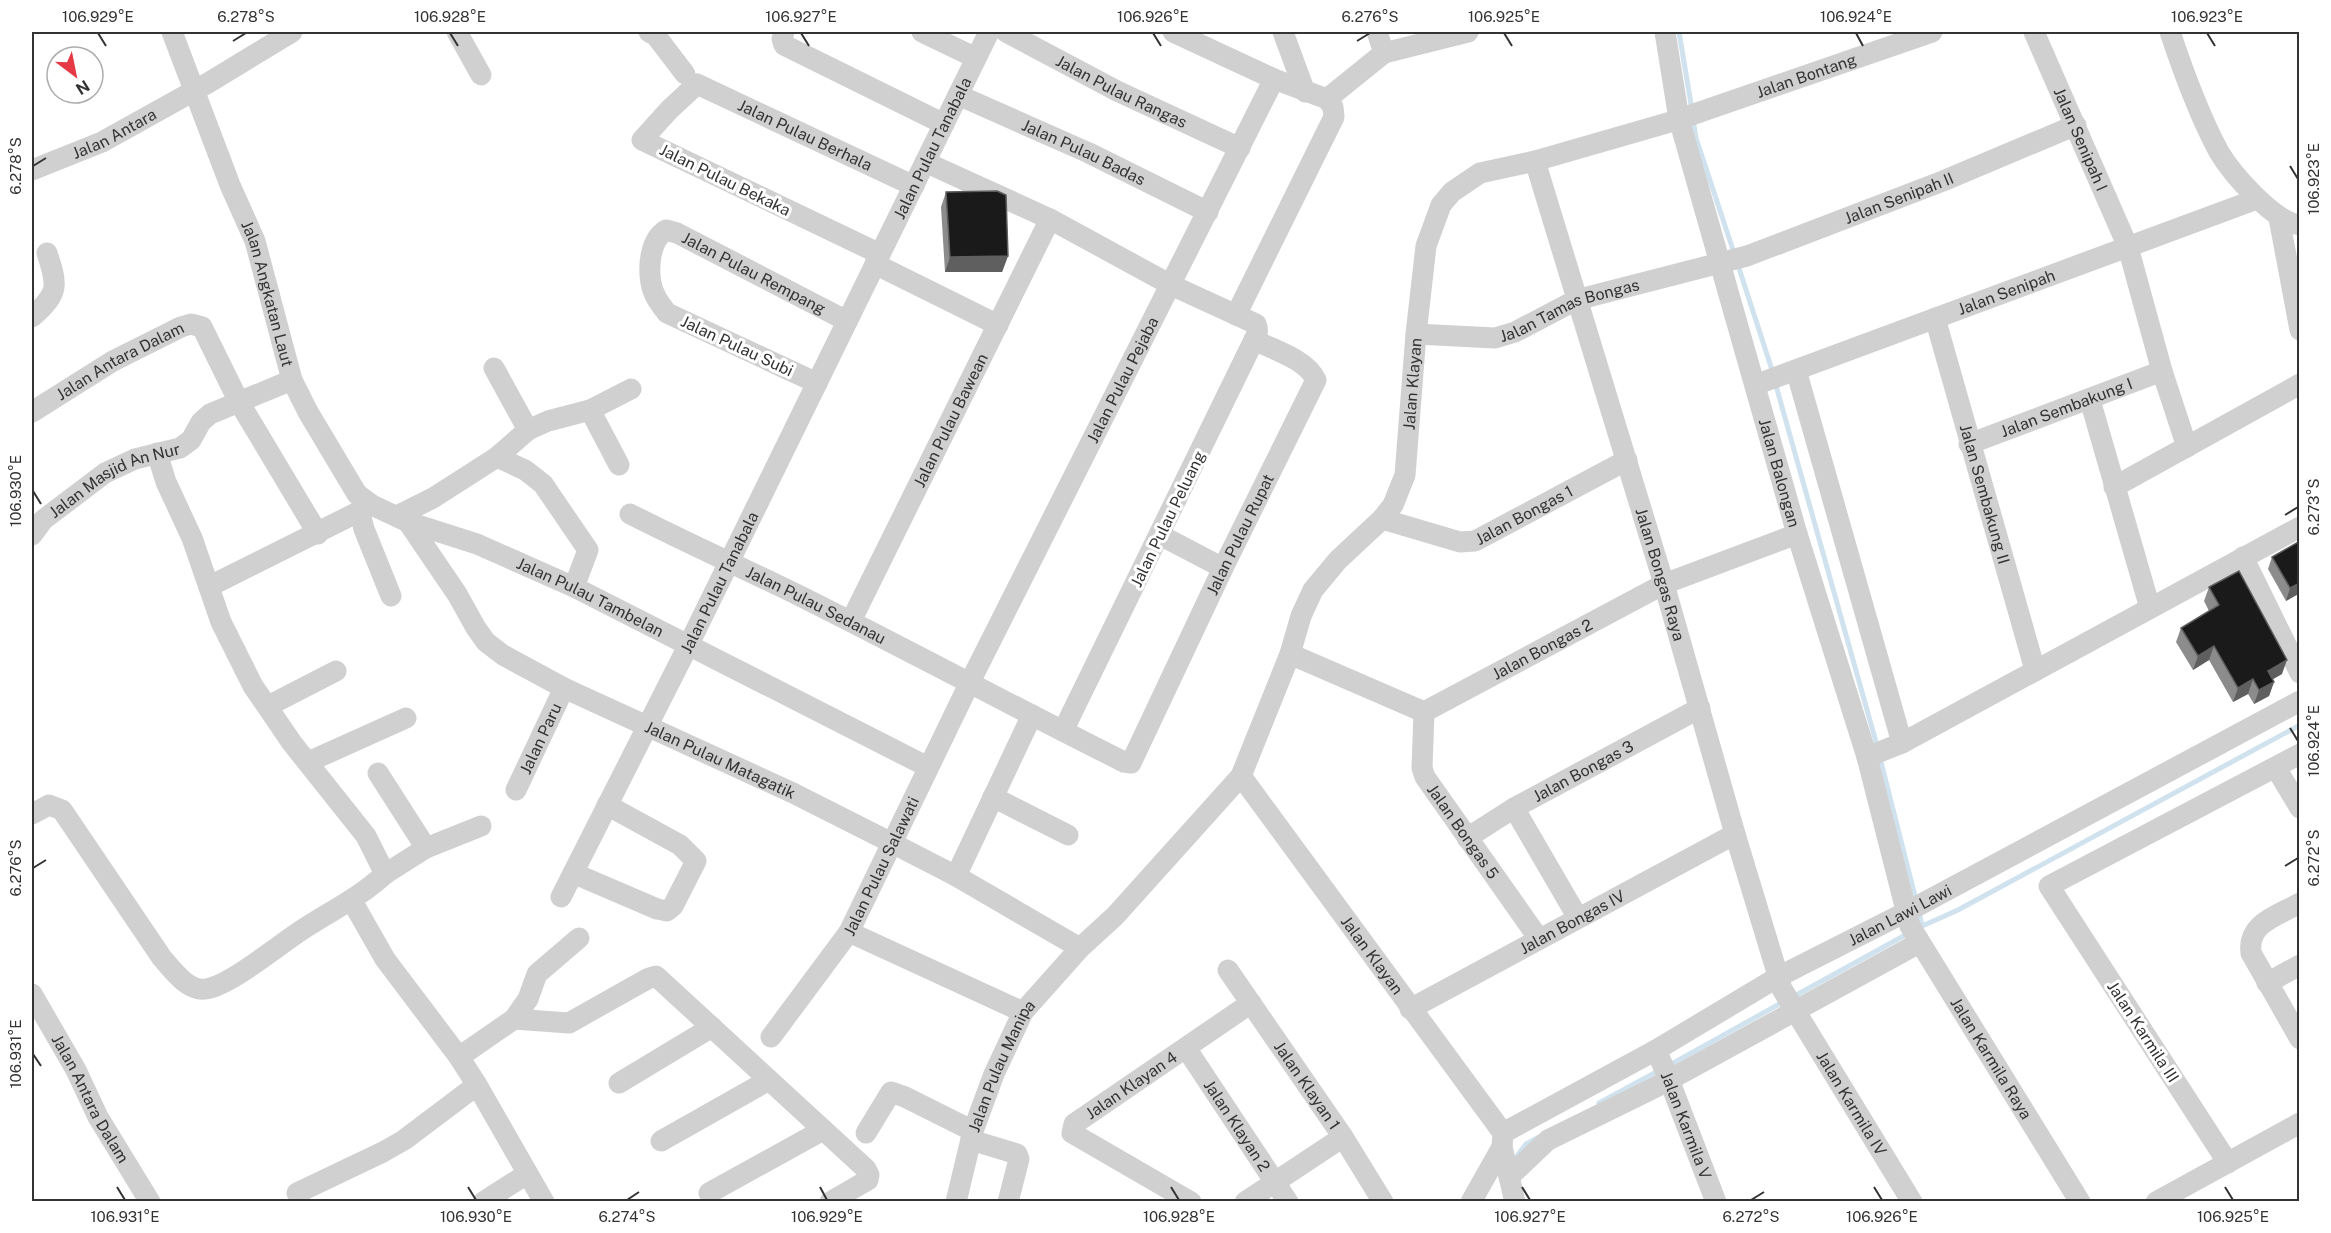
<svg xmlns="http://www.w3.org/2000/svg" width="2331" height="1233" font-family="'Public Sans',sans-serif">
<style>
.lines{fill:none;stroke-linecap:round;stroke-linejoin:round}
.stream{stroke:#cfe2ee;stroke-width:5}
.minor{stroke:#d0d0d0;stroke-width:21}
.wall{fill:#8c8c8c}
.shaded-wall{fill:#5f5f5f}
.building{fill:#1a1a1a;stroke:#5f5f5f;stroke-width:1.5}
.ticks{fill:none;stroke:#333;stroke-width:2}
.labels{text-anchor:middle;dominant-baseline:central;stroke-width:6;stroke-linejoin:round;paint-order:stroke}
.street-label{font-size:16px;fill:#333;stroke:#fff}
.neatline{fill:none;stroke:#333;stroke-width:2}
.ticks-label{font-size:15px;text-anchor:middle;fill:#333}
</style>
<rect width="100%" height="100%" fill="#fff"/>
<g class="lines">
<path class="stream" d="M 1679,32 L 1692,110
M 1693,119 L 1696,138 L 1734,253
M 1737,262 L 1773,373
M 1775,382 L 1878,749
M 1880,758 L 1916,900
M 1919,912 L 1922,926
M 1920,927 L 1958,910 L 2300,725
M 1791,998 L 1909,933
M 1668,1066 L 1783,1002
M 1599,1103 L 1660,1070
M 1517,1156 L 1526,1144 L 1539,1137"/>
<g class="minor">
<path id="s1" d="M 172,32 L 230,185 L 255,241 L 292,380 L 308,412 L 357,494 L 372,505 L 408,522 L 477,544 L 574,587 L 928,767"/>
<path d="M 457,32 L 481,75"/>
<path d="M 649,32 L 656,36 L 685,74"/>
<path d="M 784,32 L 782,39 L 784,45 L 944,124"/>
<path d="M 922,32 L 976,58"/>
<path id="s2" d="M 1006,32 L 1117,91 L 1240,148"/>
<path d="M 1173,32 L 1274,79 L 1327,99"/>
<path d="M 1283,32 L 1305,92"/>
<path d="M 1377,32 L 1384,53"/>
<path id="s3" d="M 1665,32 L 1679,119 L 1797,534 L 1867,757 L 1910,926 L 2080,1202"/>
<path id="s4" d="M 2034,32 L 2128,247 L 2162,371 L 2187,447"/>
<path d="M 2170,32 C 2183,71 2199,115 2219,152 C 2232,174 2274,222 2300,225"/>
<path id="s5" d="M 958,95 L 1089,153 L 1208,212"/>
<path d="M 1327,99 L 1384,53 L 1468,32"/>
<path id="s6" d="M 1535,161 L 1664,584 L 1735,834 L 1782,989 L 1912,1202"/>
<path d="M 925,162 L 1050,219 L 1171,285 L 1256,324 C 1259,331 1257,334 1254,340 L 1063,731"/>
<path id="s7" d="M 32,170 L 102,142 L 208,83 L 292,32"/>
<path d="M 2279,218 L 2300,330"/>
<path id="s8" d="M 880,254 L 642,140 L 669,110 L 697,84 L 914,186"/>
<path d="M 875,264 L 998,325"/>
<path d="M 1236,315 L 1334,117 L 1333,107 L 1327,99"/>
<path d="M 32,317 C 59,293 58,286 47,253"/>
<path id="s9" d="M 1935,318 L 2035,670"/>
<path id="s10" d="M 1416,334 L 1495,338 L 1515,332 L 1576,300 L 1747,256 L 1943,181 L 2076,125"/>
<path d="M 494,368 L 528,430"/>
<path d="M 1796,370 L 1902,743"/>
<path id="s11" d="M 817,383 L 667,313 C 660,304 653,295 651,283 C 648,266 650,240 666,230 L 677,233 L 847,321"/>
<path id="s12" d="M 1755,385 L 2257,199"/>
<path d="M 2090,400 L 2150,608"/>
<path d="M 590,410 L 619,465"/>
<path id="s13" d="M 32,412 L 113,361 L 181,327 L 191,324 L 202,327 L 239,402 L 318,534"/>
<path id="s14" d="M 1969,444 L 2162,371"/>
<path d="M 497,457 L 525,470 L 543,484 L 588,550 L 574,587"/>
<path d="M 2114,487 L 2300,384"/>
<path d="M 360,513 L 364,529 L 391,596"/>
<path id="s15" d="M 630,514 C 687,543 745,569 802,597 C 910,651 1016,708 1124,762 L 1131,763 L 1223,568 L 1316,380 C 1306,359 1274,350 1254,340"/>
<path d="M 397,516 L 433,498 L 497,457 L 528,430 L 548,421 L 590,410 L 631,389"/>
<path id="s16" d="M 1382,519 L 1460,542 L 1475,541 L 1627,460"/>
<path id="s17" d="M 408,522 L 457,594 L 476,628 L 486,642 L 503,655 L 564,688 L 793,793 L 892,843 L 956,876 L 1080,948"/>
<path id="s18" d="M 32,535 L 43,520 L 105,473 L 135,459 L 180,448 L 191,440 L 201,422 L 210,414 L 292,380"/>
<path d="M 1160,535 L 1223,568"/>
<path d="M 2243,557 L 2300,673"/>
<path d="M 210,586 L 372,505"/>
<path id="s19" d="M 851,621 L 1050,219"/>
<path d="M 1290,654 L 1424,712"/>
<path d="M 268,706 L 336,671"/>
<path id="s20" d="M 1424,712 L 1664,584 L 1797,534"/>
<path id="s21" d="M 1424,712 L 1422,768 L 1425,777 L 1539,939"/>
<path d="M 1867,757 L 1902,743 L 2300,527"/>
<path d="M 308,762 L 406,718"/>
<path d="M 2276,768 L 2300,808"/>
<path d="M 378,773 L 426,848"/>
<path id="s22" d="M 1241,776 L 1503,1133"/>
<path id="s23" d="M 516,790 L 564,688"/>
<path d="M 993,797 L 1068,835"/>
<path d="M 1514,808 L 1578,918"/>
<path d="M 32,814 L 49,805 L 62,810 L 162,958 C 172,969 188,992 206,989 C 232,985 283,941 308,926 C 335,909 361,896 385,874 L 366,836 L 292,743 L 253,686 L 221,622 L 192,538 L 166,482 L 157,453"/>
<path id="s24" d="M 1467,838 L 1514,808 L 1700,708"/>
<path d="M 573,873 L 657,909 L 667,911 L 673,906 L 696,861 L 680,845 L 607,805"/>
<path d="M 385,874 L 426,848 L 481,826"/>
<path d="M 956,876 L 1032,715"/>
<path id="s25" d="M 561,897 L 689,644 L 989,32"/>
<path d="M 352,901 L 385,959 L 459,1057 L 477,1085 L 544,1202"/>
<path d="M 2300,903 C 2277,916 2247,923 2251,953 L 2300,1039"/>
<path d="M 849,932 L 1023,1012"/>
<path id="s26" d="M 1228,970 L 1343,1137 L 1383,1202"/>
<path d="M 2267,983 L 2300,965"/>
<path id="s27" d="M 32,994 L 76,1070 L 98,1117 L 150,1202"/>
<path id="s28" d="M 1410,1009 L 1735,834"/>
<path d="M 514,1019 L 569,1023 L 649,978 L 656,976 L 866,1169 L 869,1175 L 868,1180 L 830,1202"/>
<path id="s29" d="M 771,1037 L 849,932 L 970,682 L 1274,79"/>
<path id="s30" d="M 1186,1048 L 1288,1202"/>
<path id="s31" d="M 1656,1050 L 1668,1077 L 1716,1202"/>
<path d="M 459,1057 L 514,1019 L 528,999 L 537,974 L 579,938"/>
<path d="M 619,1083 L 712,1027"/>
<path d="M 866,1133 L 891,1092 L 905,1097 L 973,1131"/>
<path id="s32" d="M 1503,1133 L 1656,1050 L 1778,977 L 1912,909 L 2300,701"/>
<path d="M 1503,1133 L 1502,1147 L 1515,1202"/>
<path d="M 971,1140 L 1017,1154 L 1019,1159 L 1008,1202"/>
<path d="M 661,1141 L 769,1080"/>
<path d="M 2228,1163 L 2049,886 L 2300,754"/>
<path d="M 1509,1177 L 1548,1140 L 1658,1086 L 1919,943"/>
<path d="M 297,1193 L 383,1152 L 404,1140 L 477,1085"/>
<path d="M 709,1193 L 823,1130"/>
<path d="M 483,1202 L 527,1174"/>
<path id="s33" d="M 956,1202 L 973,1131 L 994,1074 L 1023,1012 L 1080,948 L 1115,916 L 1241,776 L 1290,654 L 1301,616 L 1313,590 L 1338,560 L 1382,519 L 1393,505 L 1405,475 L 1416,334 L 1426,246 L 1441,205 L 1452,192 L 1480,173 L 1535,161 L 1674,121 L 1932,32"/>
<path id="s34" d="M 1191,1202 L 1072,1133 L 1074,1124 L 1251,1003"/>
<path d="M 1245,1202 L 1343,1137"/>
<path d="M 1471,1202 L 1502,1147"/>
<path d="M 2156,1202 L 2300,1123"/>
</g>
</g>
<path class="wall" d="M 946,192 L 1008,256 L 1002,272 L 945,272 L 941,207 Z
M 2272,557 L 2300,593 L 2286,601 L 2268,569 Z
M 2209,587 L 2282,674 L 2272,679 L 2274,682 L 2269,696 L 2254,704 L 2248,694 L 2233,702 L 2209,660 L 2193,670 L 2176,642 L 2181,628 L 2209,611 L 2204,601 Z"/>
<path class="shaded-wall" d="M 1008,256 L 1002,272 L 945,272 L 950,257 Z
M 2300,583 L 2300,593 L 2286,601 L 2290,588 Z
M 2214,646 L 2209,660 L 2193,670 L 2198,656 Z
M 2287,660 L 2282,674 L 2263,685 L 2268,671 Z
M 2253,679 L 2248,694 L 2233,702 L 2238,688 Z
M 2274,682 L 2269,696 L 2254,704 L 2259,690 Z"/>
<path class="building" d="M 997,191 L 1006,195 L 1008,256 L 950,257 L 946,192 Z
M 2300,541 L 2300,583 L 2290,588 L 2272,557 Z
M 2239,571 L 2287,660 L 2268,671 L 2274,682 L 2259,690 L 2253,679 L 2238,688 L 2214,646 L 2198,656 L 2181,628 L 2219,605 L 2209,587 Z"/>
<path class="ticks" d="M 98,33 L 106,46M 450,33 L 458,46M 801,33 L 809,46M 1153,33 L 1161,46M 1504,33 L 1512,46M 1856,33 L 1863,46M 2207,33 L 2215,46M 233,41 L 246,33M 1357,41 L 1370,33M 33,166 L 46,158M 2290,166 L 2298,179M 33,491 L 41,504M 2285,515 L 2298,507M 2290,728 L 2298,741M 2285,866 L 2298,858M 33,868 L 46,860M 33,1054 L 41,1066M 117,1187 L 125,1200M 468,1187 L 476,1200M 820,1187 L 827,1200M 1171,1187 L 1179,1200M 1522,1187 L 1530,1200M 1874,1187 L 1882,1200M 2225,1187 L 2233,1200M 627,1200 L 639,1192M 1751,1200 L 1764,1192"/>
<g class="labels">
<g class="street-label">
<text stroke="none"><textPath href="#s33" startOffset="1538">Jalan Bontang</textPath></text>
<text stroke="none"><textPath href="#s2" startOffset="130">Jalan Pulau Rangas</textPath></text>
<text stroke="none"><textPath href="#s7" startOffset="90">Jalan Antara</textPath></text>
<text stroke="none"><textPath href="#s8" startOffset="462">Jalan Pulau Berhala</textPath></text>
<text stroke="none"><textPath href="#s4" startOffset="117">Jalan Senipah I</textPath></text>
<text stroke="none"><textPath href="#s25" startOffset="836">Jalan Pulau Tanabala</textPath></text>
<text stroke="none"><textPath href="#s5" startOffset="138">Jalan Pulau Badas</textPath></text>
<text transform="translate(725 180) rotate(26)">Jalan Pulau Bekaka</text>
<text stroke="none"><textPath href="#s10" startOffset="508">Jalan Senipah II</textPath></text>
<text stroke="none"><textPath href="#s11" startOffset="356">Jalan Pulau Rempang</textPath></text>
<text stroke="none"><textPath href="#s12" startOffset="268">Jalan Senipah</textPath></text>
<text stroke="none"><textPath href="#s1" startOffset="279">Jalan Angkatan Laut</textPath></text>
<text stroke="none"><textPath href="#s10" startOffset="159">Jalan Tamas Bongas</textPath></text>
<text transform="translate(737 346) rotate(25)">Jalan Pulau Subi</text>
<text stroke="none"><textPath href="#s13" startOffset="102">Jalan Antara Dalam</textPath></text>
<text stroke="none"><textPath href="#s29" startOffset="747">Jalan Pulau Pejaba</textPath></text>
<text stroke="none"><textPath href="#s33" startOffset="964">Jalan Klayan</textPath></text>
<text stroke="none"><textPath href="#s14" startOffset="104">Jalan Sembakung I</textPath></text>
<text stroke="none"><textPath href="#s19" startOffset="224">Jalan Pulau Bawean</textPath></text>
<text stroke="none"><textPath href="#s3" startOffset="456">Jalan Balongan</textPath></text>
<text stroke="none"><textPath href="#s18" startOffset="102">Jalan Masjid An Nur</textPath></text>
<text stroke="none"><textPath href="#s9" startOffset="183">Jalan Sembakung II</textPath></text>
<text stroke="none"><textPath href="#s16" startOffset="152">Jalan Bongas 1</textPath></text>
<text transform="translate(1168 519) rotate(-64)">Jalan Pulau Peluang</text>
<text stroke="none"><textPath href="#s15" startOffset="813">Jalan Pulau Rupat</textPath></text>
<text stroke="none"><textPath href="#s6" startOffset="432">Jalan Bongas Raya</textPath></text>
<text stroke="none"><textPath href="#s25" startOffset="352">Jalan Pulau Tanabala</textPath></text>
<text stroke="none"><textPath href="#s1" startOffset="756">Jalan Pulau Tambelan</textPath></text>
<text stroke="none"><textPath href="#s15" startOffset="207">Jalan Pulau Sedanau</textPath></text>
<text stroke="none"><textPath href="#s20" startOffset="134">Jalan Bongas 2</textPath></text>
<text stroke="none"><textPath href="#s23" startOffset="57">Jalan Paru</textPath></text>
<text stroke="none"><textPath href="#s17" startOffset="406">Jalan Pulau Matagatik</textPath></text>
<text stroke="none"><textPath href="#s24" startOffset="134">Jalan Bongas 3</textPath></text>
<text stroke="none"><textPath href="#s21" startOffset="132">Jalan Bongas 5</textPath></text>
<text stroke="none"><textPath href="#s29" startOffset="204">Jalan Pulau Salawati</textPath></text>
<text stroke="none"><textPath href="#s32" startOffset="453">Jalan Lawi Lawi</textPath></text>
<text stroke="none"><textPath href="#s28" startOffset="184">Jalan Bongas IV</textPath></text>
<text stroke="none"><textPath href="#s22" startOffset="222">Jalan Klayan</textPath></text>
<text transform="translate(2143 1032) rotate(57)">Jalan Karmila III</text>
<text stroke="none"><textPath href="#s3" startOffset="1083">Jalan Karmila Raya</textPath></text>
<text stroke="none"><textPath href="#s33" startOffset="144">Jalan Pulau Manipa</textPath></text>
<text stroke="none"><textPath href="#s34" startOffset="216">Jalan Klayan 4</textPath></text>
<text stroke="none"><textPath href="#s26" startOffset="140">Jalan Klayan 1</textPath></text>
<text stroke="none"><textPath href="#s27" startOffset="120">Jalan Antara Dalam</textPath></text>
<text stroke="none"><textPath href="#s6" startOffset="998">Jalan Karmila IV</textPath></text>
<text stroke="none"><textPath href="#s30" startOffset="93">Jalan Klayan 2</textPath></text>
<text stroke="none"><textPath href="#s31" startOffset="81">Jalan Karmila V</textPath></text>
</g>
</g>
<rect width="2331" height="1233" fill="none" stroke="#ffffff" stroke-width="66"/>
<g transform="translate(75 75) rotate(148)"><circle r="28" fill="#ffffff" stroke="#adadad" stroke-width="1.5"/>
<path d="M0-4.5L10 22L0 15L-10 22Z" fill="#e63946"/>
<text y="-9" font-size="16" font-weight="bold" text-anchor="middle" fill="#333333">N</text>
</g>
<rect x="33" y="33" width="2265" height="1167" class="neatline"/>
<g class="ticks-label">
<text x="98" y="22">106.929°E</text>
<text x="246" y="22">6.278°S</text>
<text x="450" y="22">106.928°E</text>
<text x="801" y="22">106.927°E</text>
<text x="1153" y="22">106.926°E</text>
<text x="1370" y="22">6.276°S</text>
<text x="1504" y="22">106.925°E</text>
<text x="1856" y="22">106.924°E</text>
<text x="2207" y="22">106.923°E</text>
<text transform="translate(16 166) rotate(-90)" y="5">6.278°S</text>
<text transform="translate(2314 179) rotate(-90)" y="5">106.923°E</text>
<text transform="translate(16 491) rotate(-90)" y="5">106.930°E</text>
<text transform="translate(2314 507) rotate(-90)" y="5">6.273°S</text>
<text transform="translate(2314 741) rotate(-90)" y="5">106.924°E</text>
<text transform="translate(2314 858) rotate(-90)" y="5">6.272°S</text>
<text transform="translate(16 868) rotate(-90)" y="5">6.276°S</text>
<text transform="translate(16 1054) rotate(-90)" y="5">106.931°E</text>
<text x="125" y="1222">106.931°E</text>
<text x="476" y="1222">106.930°E</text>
<text x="627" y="1222">6.274°S</text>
<text x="827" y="1222">106.929°E</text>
<text x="1179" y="1222">106.928°E</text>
<text x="1530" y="1222">106.927°E</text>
<text x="1751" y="1222">6.272°S</text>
<text x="1882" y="1222">106.926°E</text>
<text x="2233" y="1222">106.925°E</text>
</g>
</svg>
